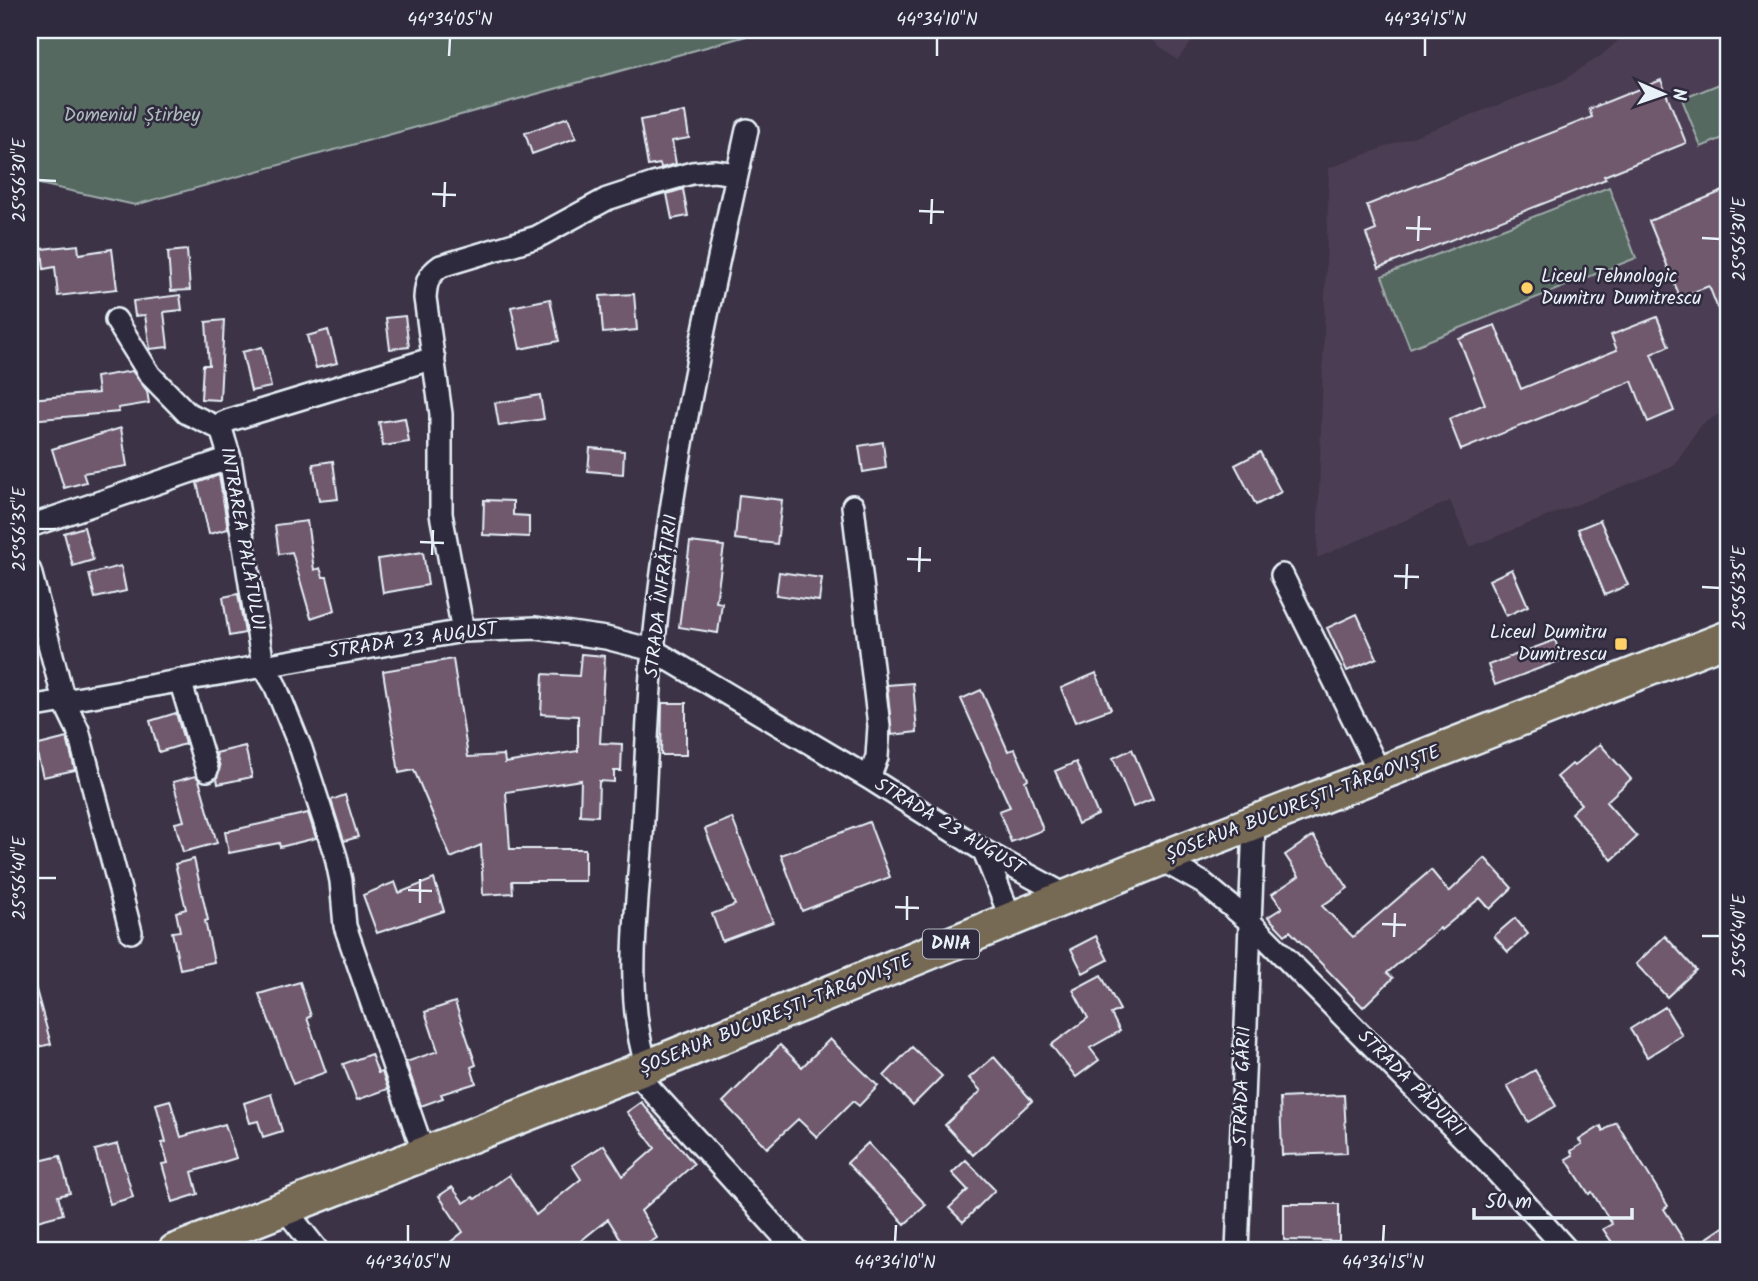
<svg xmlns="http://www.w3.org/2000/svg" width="1758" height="1281" font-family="Kalam,sans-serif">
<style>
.built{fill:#4c3e52}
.green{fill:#566961;stroke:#9fadac;stroke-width:2}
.building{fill:#70596d;stroke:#e8f1f8;stroke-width:2}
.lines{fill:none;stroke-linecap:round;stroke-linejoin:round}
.street-casing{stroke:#e8f1f8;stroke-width:26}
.primary-casing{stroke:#e8f1f8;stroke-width:38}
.street{stroke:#2f2a3d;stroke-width:21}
.primary{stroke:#766a54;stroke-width:33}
.ticks{fill:none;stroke:#e8f1f8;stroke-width:2.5}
.poi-dot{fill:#ffd166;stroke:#2f2a3d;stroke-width:2.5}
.labels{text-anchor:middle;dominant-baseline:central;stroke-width:5;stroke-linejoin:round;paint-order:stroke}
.shield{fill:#2f2a3d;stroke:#b0b5c0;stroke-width:2}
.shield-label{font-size:18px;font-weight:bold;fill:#e8f1f8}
.park-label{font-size:19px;fill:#aebbbc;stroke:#2f2a3d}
.poi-label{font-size:19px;fill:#e8f1f8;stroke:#2f2a3d;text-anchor:start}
.street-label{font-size:19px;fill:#e8f1f8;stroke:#2f2a3d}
.neatline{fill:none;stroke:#e8f1f8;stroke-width:2.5}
.ticks-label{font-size:18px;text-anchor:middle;fill:#e8f1f8}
</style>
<rect width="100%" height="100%" fill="#3c3347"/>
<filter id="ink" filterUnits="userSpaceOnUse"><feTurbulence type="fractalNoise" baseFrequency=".0143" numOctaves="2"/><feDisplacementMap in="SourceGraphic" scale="14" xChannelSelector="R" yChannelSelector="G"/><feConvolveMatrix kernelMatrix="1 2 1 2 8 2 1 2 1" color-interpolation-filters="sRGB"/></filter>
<g filter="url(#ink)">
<path class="built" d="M 1140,30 L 1201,30 L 1177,60 Z
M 1630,30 L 1728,30 L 1728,409 L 1702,424 L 1674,466 L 1470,547 L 1450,501 L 1317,558 L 1329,168 L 1562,81 L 1602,55 Z"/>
<path class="green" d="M 30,30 L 768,30 L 135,205 L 30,182 Z
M 1727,81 L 1728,136 L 1701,147 L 1682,99 Z
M 1609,187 L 1636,258 L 1410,348 L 1382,276 Z"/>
<path class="building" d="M 1661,80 L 1686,143 L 1604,176 L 1606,179 L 1379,268 L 1366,234 L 1376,230 L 1367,205 L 1592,117 L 1589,109 Z
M 685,112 L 689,138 L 672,141 L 676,164 L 661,168 L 660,164 L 648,166 L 640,120 Z
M 568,117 L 576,138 L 532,154 L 525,133 Z
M 683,189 L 688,216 L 672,219 L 667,194 Z
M 1728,189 L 1728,332 L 1727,332 L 1709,286 L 1680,297 L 1649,221 Z
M 78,245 L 79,254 L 112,249 L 117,289 L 58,296 L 55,267 L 44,269 L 42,249 Z
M 187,250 L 190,290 L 171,291 L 168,252 Z
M 634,294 L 637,330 L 603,333 L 600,296 Z
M 180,295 L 182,310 L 164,312 L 168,347 L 150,349 L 145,315 L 135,316 L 133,301 Z
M 550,299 L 559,341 L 520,349 L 511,307 Z
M 405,316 L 409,347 L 390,349 L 386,318 Z
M 1657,317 L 1669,346 L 1651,354 L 1674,411 L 1648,422 L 1632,381 L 1461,450 L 1449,419 L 1485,404 L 1459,339 L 1495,325 L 1521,389 L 1617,350 L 1611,335 Z
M 224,320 L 220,400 L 201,399 L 203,365 L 209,365 L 206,322 Z
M 328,330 L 337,363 L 316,368 L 307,336 Z
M 262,347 L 271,387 L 251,391 L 242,352 Z
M 132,371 L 147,391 L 149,403 L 118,408 L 119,412 L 30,420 L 30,399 L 98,393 L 96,377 Z
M 540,395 L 544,419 L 499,426 L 495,403 Z
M 405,418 L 409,442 L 383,446 L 379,422 Z
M 121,428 L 127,466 L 83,473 L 86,482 L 64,488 L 52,449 Z
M 883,442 L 886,468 L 863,472 L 859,446 Z
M 590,448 L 624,451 L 623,474 L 588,471 Z
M 1260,452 L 1281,492 L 1256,505 L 1235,465 Z
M 333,461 L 338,499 L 319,501 L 313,464 Z
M 219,475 L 228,529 L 209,534 L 197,483 Z
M 739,495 L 782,500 L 777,544 L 735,539 Z
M 484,500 L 513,501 L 513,515 L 529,516 L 529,537 L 483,535 Z
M 1600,520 L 1628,585 L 1605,595 L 1578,529 Z
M 307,521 L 314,570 L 320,568 L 323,577 L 327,577 L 335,610 L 311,618 L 292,552 L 279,554 L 275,525 Z
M 84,527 L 93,560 L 73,566 L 64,533 Z
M 690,542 L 724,546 L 716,602 L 722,603 L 718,633 L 679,627 Z
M 423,552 L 428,585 L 383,593 L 378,559 Z
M 121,566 L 126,591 L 95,598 L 89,574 Z
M 1512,569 L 1528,606 L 1506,616 L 1489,580 Z
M 779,572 L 822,578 L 819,601 L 776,595 Z
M 238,594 L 245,633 L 229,636 L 223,597 Z
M 1357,614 L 1377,658 L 1347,671 L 1327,628 Z
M 1555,640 L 1562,660 L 1495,685 L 1488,665 Z
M 581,654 L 605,656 L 600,743 L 622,744 L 621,771 L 614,771 L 614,782 L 599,781 L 598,816 L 580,815 L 581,780 L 506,792 L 510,849 L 585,849 L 585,881 L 512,881 L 513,893 L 483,895 L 481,845 L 451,858 L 414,770 L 399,773 L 383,671 L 453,659 L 468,757 L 504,755 L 505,763 L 578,751 L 578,716 L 541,714 L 543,674 L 579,676 Z
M 1096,673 L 1111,709 L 1075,722 L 1061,688 Z
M 913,683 L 917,732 L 892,735 L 887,685 Z
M 981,690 L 1008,751 L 1015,749 L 1028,779 L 1025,781 L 1043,830 L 1011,842 L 999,811 L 1010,807 L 961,699 Z
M 662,703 L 686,703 L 686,755 L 661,755 Z
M 176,713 L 185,744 L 159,752 L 150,721 Z
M 67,738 L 75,770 L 43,777 L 35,746 Z
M 1600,744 L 1631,779 L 1606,802 L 1637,837 L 1612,860 L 1571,813 L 1581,804 L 1557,777 L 1572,764 L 1574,766 Z
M 245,746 L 252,777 L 218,784 L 217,778 L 220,767 L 216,753 Z
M 1132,749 L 1153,799 L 1133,807 L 1113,758 Z
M 1076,762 L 1098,815 L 1078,824 L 1055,771 Z
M 196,776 L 199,780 L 217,843 L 183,852 L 175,823 L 184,821 L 173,782 Z
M 345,795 L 358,837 L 344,841 L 331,800 Z
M 308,813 L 316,838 L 280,847 L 279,843 L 229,853 L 225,832 Z
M 732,818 L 773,922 L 722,941 L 712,914 L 735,905 L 705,829 Z
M 869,822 L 890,877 L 802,911 L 781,855 Z
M 1313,836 L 1348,888 L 1322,906 L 1353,937 L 1431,870 L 1449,892 L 1485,858 L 1512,888 L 1490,909 L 1480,898 L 1441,930 L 1440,928 L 1387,973 L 1393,978 L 1363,1007 L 1290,931 L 1285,935 L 1268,917 L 1282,908 L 1272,894 L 1299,876 L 1285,855 Z
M 194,859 L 208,920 L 205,921 L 214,962 L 180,969 L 172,932 L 180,931 L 176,912 L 186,909 L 175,864 Z
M 434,879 L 444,911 L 377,933 L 363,895 L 395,882 L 399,893 Z
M 1515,918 L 1528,934 L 1508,952 L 1494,936 Z
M 1096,936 L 1108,960 L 1083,973 L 1071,949 Z
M 1665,936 L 1696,970 L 1667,997 L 1636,964 Z
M 1101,975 L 1120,1010 L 1111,1014 L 1120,1031 L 1090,1048 L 1099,1060 L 1076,1077 L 1051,1045 L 1088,1018 L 1073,990 Z
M 300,982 L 311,1016 L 307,1018 L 326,1072 L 293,1084 L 259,994 Z
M 35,986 L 51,1044 L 30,1049 L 30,987 Z
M 455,1002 L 476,1065 L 471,1067 L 476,1083 L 441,1094 L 443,1098 L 421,1106 L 406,1062 L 438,1051 L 425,1012 Z
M 1665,1007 L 1682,1035 L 1647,1057 L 1630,1029 Z
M 830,1039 L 878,1086 L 859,1106 L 853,1101 L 817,1137 L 798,1119 L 767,1148 L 723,1102 L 780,1045 L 802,1067 Z
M 912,1047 L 942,1076 L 913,1105 L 884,1076 Z
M 371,1054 L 378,1073 L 382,1072 L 388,1089 L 357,1100 L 343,1064 Z
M 994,1057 L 1032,1101 L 973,1155 L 945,1125 L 981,1091 L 969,1078 Z
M 1535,1070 L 1556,1106 L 1528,1122 L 1507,1086 Z
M 271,1094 L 282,1131 L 263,1137 L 258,1121 L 250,1123 L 244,1103 Z
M 1344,1095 L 1347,1153 L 1282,1155 L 1280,1098 Z
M 170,1100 L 181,1137 L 225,1124 L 236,1158 L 192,1172 L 198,1194 L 173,1202 L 162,1164 L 168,1163 L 162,1143 L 166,1142 L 156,1104 Z
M 641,1102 L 694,1164 L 641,1211 L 657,1238 L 635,1251 L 628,1251 L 608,1219 L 568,1251 L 439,1251 L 463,1232 L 439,1196 L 452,1187 L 464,1203 L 473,1197 L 475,1199 L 509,1175 L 536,1215 L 581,1179 L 572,1165 L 604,1145 L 623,1176 L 655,1148 L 627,1112 Z
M 1616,1122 L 1668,1206 L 1664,1209 L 1685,1242 L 1672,1251 L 1618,1251 L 1603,1229 L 1612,1224 L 1592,1192 L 1589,1194 L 1566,1159 L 1573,1155 L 1571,1151 L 1582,1144 L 1579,1140 L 1601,1126 L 1603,1131 Z
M 868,1143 L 926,1205 L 905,1224 L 847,1163 Z
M 118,1144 L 133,1197 L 110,1204 L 95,1150 Z
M 60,1156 L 70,1193 L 58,1196 L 63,1214 L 30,1223 L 30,1176 L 39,1175 L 35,1162 Z
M 966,1160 L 995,1190 L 963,1222 L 949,1208 L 968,1190 L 952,1173 Z
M 1284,1204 L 1339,1204 L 1339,1241 L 1284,1240 Z
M 1728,1224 L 1728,1251 L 1688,1251 Z"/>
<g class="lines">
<g class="street-casing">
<path id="street" d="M 116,320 L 150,375 L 187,413 L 221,429
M 853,506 L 879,726 L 877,757 L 869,778
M 30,526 L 230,458
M 30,571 L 64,701 L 78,730 L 131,932
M 1282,575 L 1381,775
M 463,631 L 441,514 L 441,414 L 425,298 C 426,282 428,275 441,266 L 537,237 L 607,199 L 653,184 L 692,173 L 714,171 L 737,174
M 180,680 L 207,770
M 30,707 L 463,631 L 536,628 L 606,638 L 653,650 L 869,778 L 984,851 L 1067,896
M 984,851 L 1011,919
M 1160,859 L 1203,883 L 1249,921 L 1492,1167 L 1568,1251
M 647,1067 C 624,998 637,908 642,836 C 646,774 647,712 653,651 C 670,475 709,302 747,130
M 635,1072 L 797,1251
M 424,1154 L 345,926 L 341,881 L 336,857 L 301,749 L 275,685 L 263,665 L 230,458 L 221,429 L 223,423 L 230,420 L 434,358
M 285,1209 L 318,1251
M 1237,1251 L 1254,824"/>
</g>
<g class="primary-casing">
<path id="primary" d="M 175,1251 L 647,1067 L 1160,859 L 1728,638"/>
</g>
<use href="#street" class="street"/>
<use href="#primary" class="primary"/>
</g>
</g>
<path class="ticks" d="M 449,56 L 450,38M 937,56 L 937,38M 1425,56 L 1425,38M 38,180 L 56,181M 432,194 L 456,195M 444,207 L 445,182M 919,211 L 944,212M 931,224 L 932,199M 1406,228 L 1431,229M 1702,238 L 1720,239M 1418,241 L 1419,216M 38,529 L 56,529M 420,542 L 444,543M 432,555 L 433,530M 907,559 L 931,560M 919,572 L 920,547M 1394,576 L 1419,577M 1702,587 L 1720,588M 1406,589 L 1407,564M 38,878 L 56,878M 408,890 L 432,891M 420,903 L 420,879M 895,907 L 919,908M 907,920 L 907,896M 1382,924 L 1406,925M 1702,936 L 1720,936M 1394,937 L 1395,913M 408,1242 L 408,1225M 895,1242 L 896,1225M 1383,1242 L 1384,1225"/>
<g class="poi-dot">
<circle cx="1527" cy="288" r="7"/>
<rect x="1614" y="637" width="14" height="14" rx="3.5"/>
</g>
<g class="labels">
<rect class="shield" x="923" y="929.5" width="56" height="29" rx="5"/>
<g class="shield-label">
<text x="951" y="944">DN1A</text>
</g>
<g class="park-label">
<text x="132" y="116">Domeniul Știrbey</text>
</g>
<g class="poi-label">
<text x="1541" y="277">Liceul Tehnologic<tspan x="1541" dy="22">Dumitru Dumitrescu</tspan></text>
<text x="1607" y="633" text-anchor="end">Liceul Dumitru<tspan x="1607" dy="22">Dumitrescu</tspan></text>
</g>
<g class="street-label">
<text transform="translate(242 539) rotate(80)">INTRAREA PALATULUI</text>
<text transform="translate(662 596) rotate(-83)">STRADA ÎNFRĂȚIRII</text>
<text transform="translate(413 641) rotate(-8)">STRADA 23 AUGUST</text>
<text transform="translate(1303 804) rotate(-21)">ȘOSEAUA BUCUREȘTI-TÂRGOVIȘTE</text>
<text transform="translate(949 827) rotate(31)">STRADA 23 AUGUST</text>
<text transform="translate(776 1015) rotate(-22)">ȘOSEAUA BUCUREȘTI-TÂRGOVIȘTE</text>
<text transform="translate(1411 1084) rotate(45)">STRADA PĂDURII</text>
<text transform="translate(1243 1086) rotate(-88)">STRADA GĂRII</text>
</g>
</g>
<rect width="1758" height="1281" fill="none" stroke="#2f2a3d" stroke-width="77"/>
<g transform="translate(1663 94) rotate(92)" stroke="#2f2a3d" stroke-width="5" paint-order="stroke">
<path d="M0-5L12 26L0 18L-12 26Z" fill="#e8f1f8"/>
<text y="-10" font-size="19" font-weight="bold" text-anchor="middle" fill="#e8f1f8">N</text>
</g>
<path d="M1474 1208v10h158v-10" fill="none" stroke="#e8f1f8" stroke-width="3.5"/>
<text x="1485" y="1208" font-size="21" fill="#e8f1f8" stroke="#2f2a3d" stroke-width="5" paint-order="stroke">50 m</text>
<rect x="38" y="38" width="1682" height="1204" class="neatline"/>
<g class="ticks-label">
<text x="450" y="25">44°34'05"N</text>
<text x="937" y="25">44°34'10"N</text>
<text x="1425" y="25">44°34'15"N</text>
<text transform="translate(19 180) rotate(-90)" y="6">25°56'30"E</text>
<text transform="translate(1739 239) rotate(-90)" y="6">25°56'30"E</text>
<text transform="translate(19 529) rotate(-90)" y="6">25°56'35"E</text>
<text transform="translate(1739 588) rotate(-90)" y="6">25°56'35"E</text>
<text transform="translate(19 878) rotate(-90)" y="6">25°56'40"E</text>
<text transform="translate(1739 936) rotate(-90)" y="6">25°56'40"E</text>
<text x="408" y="1268">44°34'05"N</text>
<text x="895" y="1268">44°34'10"N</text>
<text x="1383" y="1268">44°34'15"N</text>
</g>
</svg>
